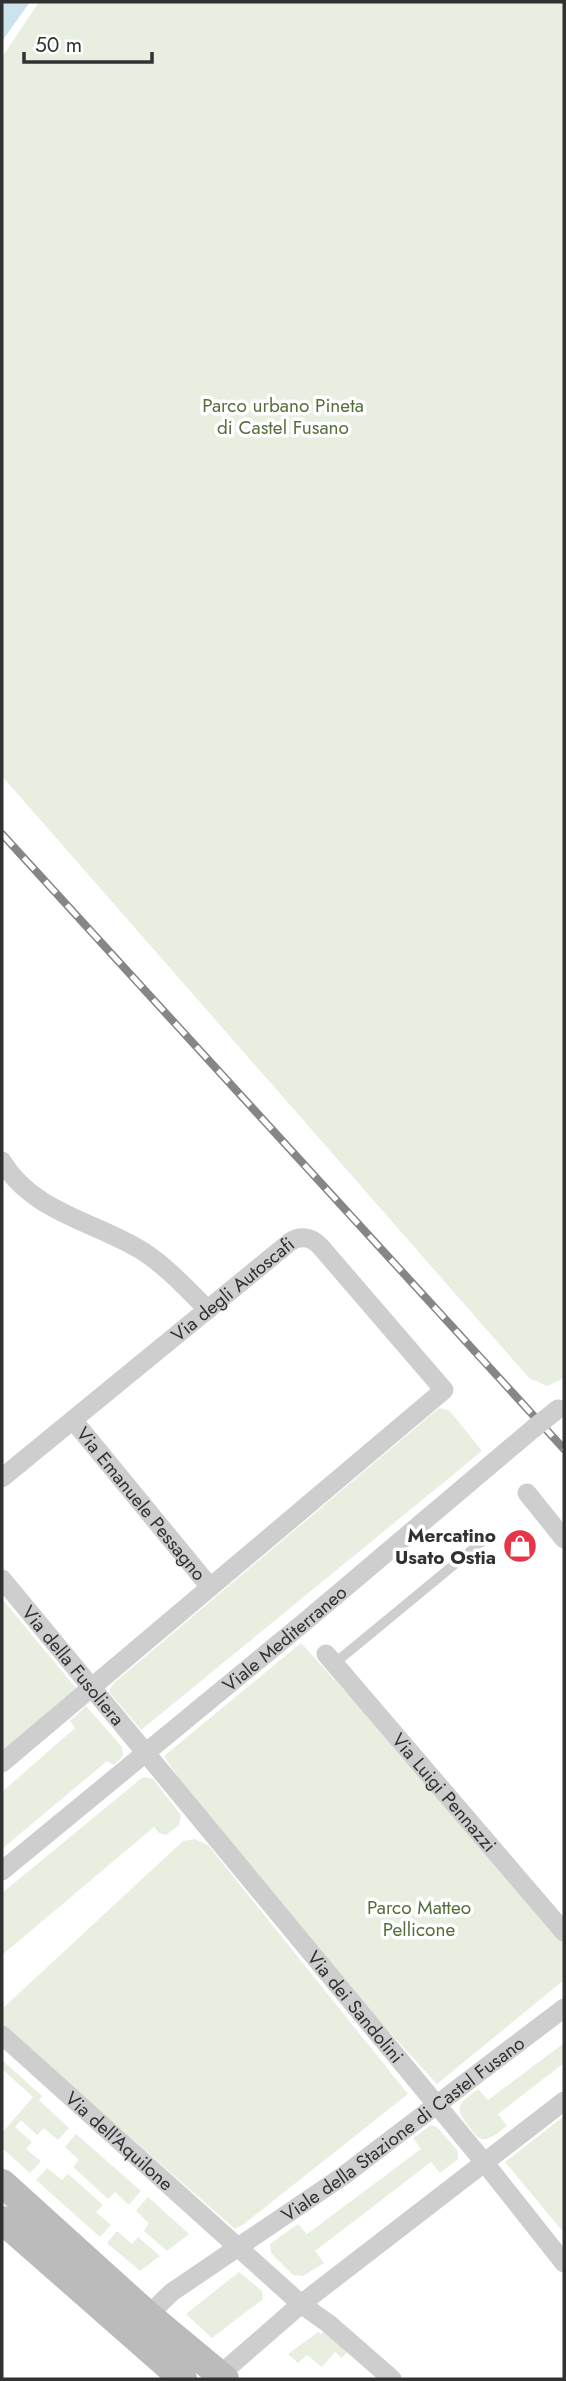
<svg xmlns="http://www.w3.org/2000/svg" width="566" height="2381" font-family="Jost,sans-serif">
<style>
.green{fill:#e8eee0}
.water{fill:#cce2ed}
.lines{fill:none;stroke-linecap:round;stroke-linejoin:round}
.lane{stroke:#cecece;stroke-width:10}
.street{stroke:#cecece;stroke-width:19}
.secondary{stroke:#bbb;stroke-width:28}
.rail-casing{stroke:#868686;stroke-width:8}
.rail{stroke:#fff;stroke-width:5;stroke-dasharray:16;stroke-linecap:butt}
.street-bridge{stroke:#cecece;stroke-width:19}
.labels{text-anchor:middle;dominant-baseline:central;stroke-width:7;stroke-linejoin:round;paint-order:stroke}
.park-label{font-size:19px;fill:#566e3d;stroke:#fff}
.street-label{font-size:19px;fill:#313131;stroke:#fff}
.poi-label{font-size:19px;font-weight:bold;fill:#313131;stroke:#fff;text-anchor:end}
</style>
<rect width="100%" height="100%" fill="#fff"/>
<path class="green" d="M 39,2 L 564,2 L 564,1378 L 547,1386 L 529,1378 L 2,776 L 2,57 Z
M 439,1408 L 450,1411 L 482,1451 L 141,1730 L 110,1693 L 110,1689 L 114,1683 Z
M 2,1599 L 76,1688 L 2,1751 Z
M 301,1643 L 564,1932 L 564,1980 L 437,2084 L 233,1861 L 164,1756 Z
M 86,1706 L 122,1747 L 123,1756 L 114,1765 L 107,1761 L 2,1849 L 2,1792 L 75,1728 L 70,1721 Z
M 143,1777 L 153,1779 L 181,1815 L 179,1825 L 166,1835 L 159,1833 L 154,1827 L 2,1955 L 2,1893 Z
M 195,1839 L 208,1845 L 408,2094 L 244,2224 L 235,2229 L 2,2025 L 2,2009 L 183,1841 Z
M 564,2043 L 564,2063 L 498,2114 L 507,2126 C 501,2130 490,2141 482,2139 C 477,2138 473,2132 470,2128 C 452,2106 459,2104 478,2089 L 488,2100 Z
M 2,2060 L 42,2096 L 39,2100 L 69,2128 L 58,2140 L 44,2128 L 37,2135 L 21,2120 L 15,2127 L 32,2142 L 26,2149 L 41,2161 L 30,2173 L 2,2148 L 2,2133 L 33,2097 L 2,2069 Z
M 564,2116 L 564,2233 L 505,2162 Z
M 431,2125 L 437,2127 L 458,2151 L 458,2159 L 440,2173 L 431,2162 L 315,2251 L 324,2263 L 303,2276 L 293,2275 L 271,2253 L 270,2244 L 298,2224 L 307,2234 L 421,2149 L 413,2138 Z
M 76,2134 L 141,2191 L 129,2205 L 115,2192 L 108,2199 L 73,2167 L 79,2160 L 65,2147 Z
M 47,2168 L 62,2180 L 68,2174 L 103,2205 L 96,2212 L 111,2225 L 100,2237 L 36,2180 Z
M 148,2197 L 189,2234 L 167,2251 L 144,2231 L 149,2223 L 136,2211 Z
M 117,2231 L 132,2244 L 138,2237 L 160,2256 L 140,2271 L 107,2243 Z
M 239,2272 L 262,2291 L 263,2299 L 212,2338 L 186,2314 Z
M 325,2331 L 347,2352 L 342,2358 L 335,2352 L 322,2367 L 307,2355 L 298,2363 L 288,2354 L 318,2332 L 321,2334 Z"/>
<path class="water" d="M 2,2 L 30,2 L 2,41 Z"/>
<g class="lines">
<path class="lane" d="M 335,1663 L 484,1540"/>
<g class="street">
<path d="M 2,1161 C 33,1213 97,1222 144,1252 C 168,1268 188,1290 208,1310"/>
<path id="s1" d="M 73,1420 L 210,1587"/>
<path id="s2" d="M 2,1478 L 290,1242 C 300,1235 311,1237 320,1246 L 444,1390 L 2,1763"/>
<path d="M 527,1493 L 564,1539"/>
<path id="s3" d="M 2,1579 L 484,2162 L 564,2263"/>
<path id="s4" d="M 326,1654 L 564,1932"/>
<path id="s5" d="M 2,1871 L 301,1625 L 534,1428"/>
<path id="s6" d="M 2,2035 L 301,2304 L 329,2324 L 392,2379"/>
<path id="s7" d="M 141,2322 L 172,2292 L 343,2176 L 564,2008"/>
<path d="M 215,2379 L 301,2304 L 564,2101"/>
</g>
<path class="secondary" d="M 2,2183 L 148,2315 L 225,2379
M 2,2220 L 183,2379"/>
<g class="rail-casing">
<path id="rail" d="M 2,834 L 564,1449"/>
</g>
<use href="#rail" class="rail"/>
<path class="street-bridge" d="M 534,1428 L 558,1409"/>
</g>
<defs>
<g id="shop-disc" transform="scale(1.75)"><circle r="9.5" fill="#e73447" stroke="#fff"/><path d="M-5-2.5h2.3a2.7 3.5 0 0 1 5.4 0H5L5.5 6h-11ZM-1.5-2.5h3a1.5 2.3 0 0 0-3 0Z" fill="#fff"/></g>
</defs>
<g fill-rule="evenodd">
<use href="#shop-disc" x="520" y="1546"/>
</g>
<g class="labels">
<g class="park-label">
<text x="283" y="405">Parco urbano Pineta<tspan x="283" dy="22">di Castel Fusano</tspan></text>
<text x="419" y="1907">Parco Matteo<tspan x="419" dy="22">Pellicone</tspan></text>
</g>
<g class="street-label">
<text stroke="none"><textPath href="#s2" startOffset="298">Via degli Autoscafi</textPath></text>
<text stroke="none"><textPath href="#s1" startOffset="108">Via Emanuele Pessagno</textPath></text>
<text stroke="none"><textPath href="#s5" startOffset="366">Viale Mediterraneo</textPath></text>
<text stroke="none"><textPath href="#s3" startOffset="112">Via della Fusoliera</textPath></text>
<text stroke="none"><textPath href="#s4" startOffset="182">Via Luigi Pennazzi</textPath></text>
<text stroke="none"><textPath href="#s3" startOffset="555">Via dei Sandolini</textPath></text>
<text stroke="none"><textPath href="#s7" startOffset="326">Viale della Stazione di Castel Fusano</textPath></text>
<text stroke="none"><textPath href="#s6" startOffset="158">Via dell'Aquilone</textPath></text>
</g>
<g class="poi-label">
<text x="496" y="1535">Mercatino<tspan x="496" dy="22">Usato Ostia</tspan></text>
</g>
</g>
<rect width="566" height="2381" fill="none" stroke="#313131" stroke-width="7"/>
<path d="M24 52v10h128v-10" fill="none" stroke="#313131" stroke-width="3.5"/>
<text x="35" y="52" font-size="21" fill="#313131" stroke="#ffffff" stroke-width="5" paint-order="stroke">50 m</text>
</svg>
